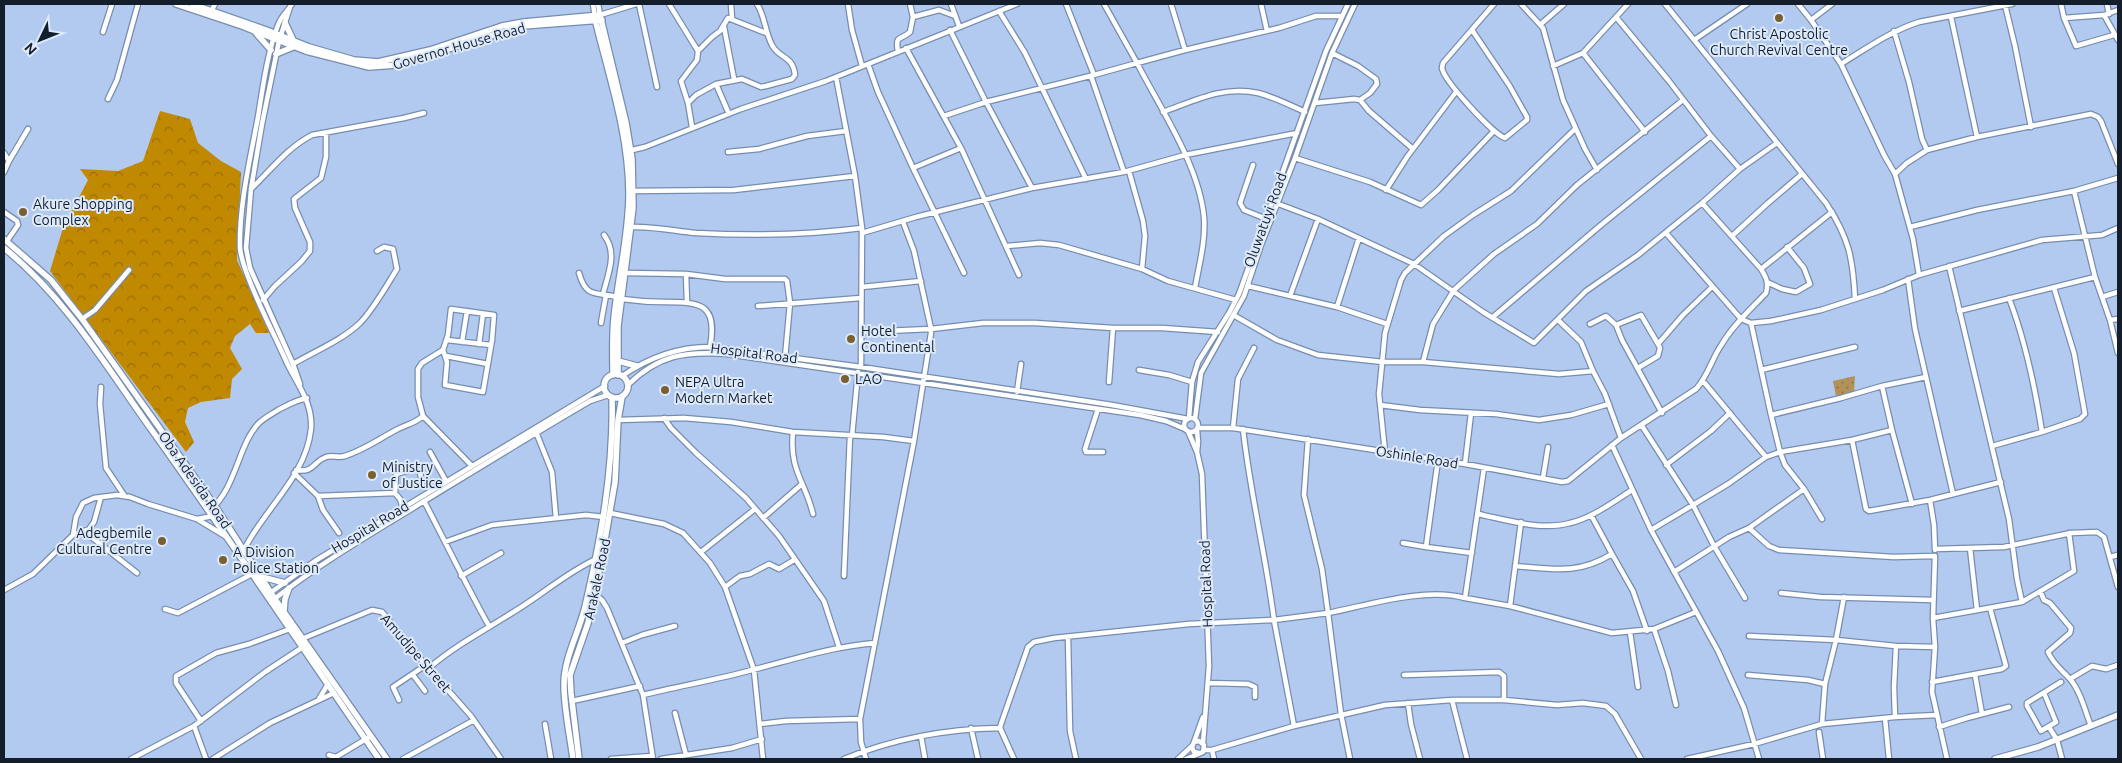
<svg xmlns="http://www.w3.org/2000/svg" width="2122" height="763" font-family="Ubuntu,sans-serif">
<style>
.grass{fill:url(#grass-dots)}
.forest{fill:url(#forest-crowns)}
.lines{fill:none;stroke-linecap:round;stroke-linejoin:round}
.minor-casing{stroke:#778db0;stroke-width:7}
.major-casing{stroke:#778db0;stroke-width:8}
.minor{stroke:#fff;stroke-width:4.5}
.major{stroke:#fff;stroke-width:5.5}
.poi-dot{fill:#7a5f31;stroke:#ddeafd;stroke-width:2}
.labels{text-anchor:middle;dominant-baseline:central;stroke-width:4;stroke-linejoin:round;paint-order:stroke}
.poi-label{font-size:14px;fill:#141d2a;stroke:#ddeafd;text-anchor:start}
.street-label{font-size:14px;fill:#141d2a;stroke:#ddeafd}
</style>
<defs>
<pattern id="grass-dots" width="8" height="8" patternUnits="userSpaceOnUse" patternTransform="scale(1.25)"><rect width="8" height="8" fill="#b3925a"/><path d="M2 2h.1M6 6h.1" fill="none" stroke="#90774b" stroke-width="1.8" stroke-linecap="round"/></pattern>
<pattern id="forest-crowns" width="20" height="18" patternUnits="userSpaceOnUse" patternTransform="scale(1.25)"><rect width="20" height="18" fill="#c18900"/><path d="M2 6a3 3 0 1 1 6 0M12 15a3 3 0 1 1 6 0" fill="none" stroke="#9c6f03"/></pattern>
</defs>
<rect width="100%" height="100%" fill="#b2caef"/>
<path class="grass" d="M 1855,376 L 1854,393 L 1836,396 L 1833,381 Z"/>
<path class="forest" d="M 160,111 L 190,119 L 198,143 L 221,161 L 241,172 L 237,260 L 269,333 L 256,333 L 250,324 L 235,336 L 230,348 L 242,369 L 232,379 L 230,398 L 201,402 L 188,408 L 185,422 L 194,442 L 186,452 L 50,271 L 63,228 L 88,180 L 80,169 L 118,171 L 143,161 Z"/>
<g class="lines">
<g class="minor-casing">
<path id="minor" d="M 593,4 L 595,17
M 598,4 L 600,15 L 636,4
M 639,4 L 657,87
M 669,4 L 698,51 L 697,60 L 681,81 L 688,103 L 692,127
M 731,4 L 732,18
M 848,4 L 852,30 L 862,66
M 951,4 L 959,26
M 1104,4 L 1137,63 L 1185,50 L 1279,28 L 1316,16 L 1341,16
M 1171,4 L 1185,50
M 1261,4 L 1267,31
M 1521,4 L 1543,28 L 1563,100 L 1585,149 L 1597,170
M 1665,4 L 1826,203 C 1849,238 1853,258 1855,299
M 1798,4 L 1811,20
M 1832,4 L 1811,20 L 1841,64 C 1867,48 1891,31 1919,22 L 2012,4
M 2061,4 L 2064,18 L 2076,46 L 2114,35
M 2107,4 L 2109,14
M 2005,5 L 2015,46 L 2031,127
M 290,7 L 279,41 L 262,124 L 251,189 L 246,248 L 250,268 L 293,364 L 300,384
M 212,10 L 215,4
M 999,11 L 1025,53 L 1086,179
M 2104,15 L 2118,40
M 913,17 L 939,10 L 955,16
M 1616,17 L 1669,81 L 1711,136 L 1740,169
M 1951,17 L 1977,137
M 2064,18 L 2104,15 L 2118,10
M 1541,24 L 1564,4
M 724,27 L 734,79
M 1472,30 L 1509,85 L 1527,117 L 1527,120 L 1505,138 C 1493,134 1444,81 1442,68 L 1443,63 L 1494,4
M 1894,31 L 1909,82 L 1922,139 L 1927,150
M 103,32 L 112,4
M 1694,40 L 1747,4
M 906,48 L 961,148 L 1019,275
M 698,51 L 712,37 L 720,31 L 728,18 L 766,33
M 898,52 C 895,34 900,41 910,32 L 913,17 L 910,4
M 1583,53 L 1645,132
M 868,64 L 878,92 L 913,168
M 1841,64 L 1884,155 L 1895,174 L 1913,239 L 1919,275
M 1553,66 L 1583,53 L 1628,4
M 1094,75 L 1137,63 C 1160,108 1199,165 1204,217 C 1206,240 1199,265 1195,288
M 1091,76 L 1124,172
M 836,77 L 855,176 L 862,228 L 861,367
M 716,84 L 742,79 L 761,87 L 766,86 L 792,79 L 795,75 C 793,55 779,59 772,45 C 765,32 765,16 757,4
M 108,99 L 117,80 L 138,4
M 1360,100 L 1369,111 L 1413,149
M 688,103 L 696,95 L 716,84 L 729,114
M 1315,103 L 1354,99 L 1360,100 L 1370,93 L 1377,84 L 1376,79 L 1358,66 L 1332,53
M 1163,112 C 1194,101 1224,85 1258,93 C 1274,97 1290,105 1305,112
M 944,116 L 986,102 L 950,30
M 961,148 L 913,168 L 964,273
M 628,151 L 645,147 L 741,109 L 826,81 L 1017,4
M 728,152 L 759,149 L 807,136 L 846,131
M 4,153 L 9,161 L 4,172
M 1295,158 L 1370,182 L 1421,205 L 1438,190 L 1494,131
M 9,161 L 28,129
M 1253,165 L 1240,203 L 1244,210 L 1264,218
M 1129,171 L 1143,221 L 1145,236 L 1142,269
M 1895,174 L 1907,163 L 1927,150 L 1977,137 L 2091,114 L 2098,117 L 2101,121 L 2118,164
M 1032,188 L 986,102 L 1094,75 L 1066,4
M 251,189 C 271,170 287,148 312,135 L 404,118 L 424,113
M 1386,190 L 1407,157 L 1456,92
M 631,191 L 734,190 L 855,176
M 2074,191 L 2095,277 L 2110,320 L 2118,319
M 1276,203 L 1318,219 L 1414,264 L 1483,312 L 1534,343 L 1586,291 L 1638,255 L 1702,203 L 1740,169 L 1777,143
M 4,212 L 17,221 L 18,225 L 7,241
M 903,222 L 914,251 L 931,329 L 983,323 L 1035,323 L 1113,328 L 1162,328 L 1218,332
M 631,227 C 653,226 675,231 696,233 C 752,236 807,235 862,228
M 1910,227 L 1977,210 L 2074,191 L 2118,178
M 862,233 L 916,217 L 1032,188 L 1124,172 L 1185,155 L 1297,133
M 1666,233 L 1741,319 L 1751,323 L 1771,415
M 1732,236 L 1768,203 L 1802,174
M 1007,246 L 1040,243 L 1059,245 L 1142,269 L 1168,281 L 1236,300
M 1761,269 L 1832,212
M 579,273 C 586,298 595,292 617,297
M 626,273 L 686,274 L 725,279 L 785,279 L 787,281 L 790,303 L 785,358
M 686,274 L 687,302
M 1908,279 L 1915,329 L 1953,494
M 1767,282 L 1782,289 L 1796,292 L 1810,284 L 1804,268 L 1787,247
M 1248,286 L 1337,307 L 1387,324
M 862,287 L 921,281
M 603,294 C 608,274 618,253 604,235
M 1290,296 L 1318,219
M 2102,297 L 2118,292
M 622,299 C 636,301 650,302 665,302 C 701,302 718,304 710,347
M 263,300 L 275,286 L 301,262 L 310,251 L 310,242 L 295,208 L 294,199 L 321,178 L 326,157 L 326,133
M 758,306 L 861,298
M 1337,307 L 1359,238
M 1959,311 L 2095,277
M 1235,316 L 1277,340 L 1318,355 L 1383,362 L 1423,362 L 1559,374 L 1593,371 L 1605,394 L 1621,438
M 1493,317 L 1601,225 L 1711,136
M 82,319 L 95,310 L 129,270
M 1558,320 L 1581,342 L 1593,371
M 2110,320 L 2118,353
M 601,323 L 606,295
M 1751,323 L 1771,321 L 1821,310 L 1883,290 L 1919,275 L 2042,240 L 2102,235 L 2118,228
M 1590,324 L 1606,316 L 1616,325 L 1641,315 L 1658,344 L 1683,315 L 1712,287
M 1616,325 L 1622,340 L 1662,413
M 862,332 L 931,329 L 931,333 L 914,441 L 860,719 L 861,742 L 866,759
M 447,340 L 491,345
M 462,342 L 467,311
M 479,344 L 483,314
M 443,350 L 447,362 L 445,385 L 483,392 L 492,340 L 494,315 L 451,309 L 448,335 L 443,350 L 422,363 L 418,369 L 418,397 L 423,416 L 472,466
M 446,356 L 488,364
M 1423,362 L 1433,324 L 1454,290 L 1494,254 L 1537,224 L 1577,185 L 1683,100
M 293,364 C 315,351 341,341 360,323 C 373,310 387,285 397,269 L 393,249 L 384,247 L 377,251
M 1638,368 L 1658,356 L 1660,348 L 1658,344
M 1139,370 L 1169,375 L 1192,382
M 1761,370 L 1855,347
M 622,376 C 648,358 678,347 710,347 L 861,367 L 1112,405 L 1188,419
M 1703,381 L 1766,457
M 1109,382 L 1113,328
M 628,385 C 658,355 685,351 727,354 L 1140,415 L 1166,421 L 1185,429
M 1882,386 L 1926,377
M 101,387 L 100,404 L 106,468 L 124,495
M 1017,392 L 1021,364
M 1380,405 L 1420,410 L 1496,414 L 1539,420 L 1571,415 L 1609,404
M 1098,409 L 1085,449 L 1086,452 L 1103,452
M1184 425a7 7 0 1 1 14 0a7 7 0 1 1-14 0Z
M 664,418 L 671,428 L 696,453 L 746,498 L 779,536 L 824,601 L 839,647
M 1189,418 L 1192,382 L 1198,362 L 1229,313 L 1239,294 L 1326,51 L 1348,4
M 1195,419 L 1201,373 L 1244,296 L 1261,245 L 1295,158 L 1332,53 L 1355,4
M 618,420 L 684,418 L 731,422 L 793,432 L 883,437 L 914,441
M 1642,426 L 1693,505 L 1728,484 L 1766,457 L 1780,452 L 1785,465 L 1804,489
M 1198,428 L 1233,428 L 1465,464 L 1562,482 L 1568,481 L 1621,438 L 1696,389 C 1708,376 1712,358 1722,344 C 1733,325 1751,309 1766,293 C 1769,283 1766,277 1761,269 L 1702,203
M 1233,428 L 1238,379 L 1254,348
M 1243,429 C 1250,493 1266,556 1274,620 L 1328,613 L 1341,714 L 1350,759
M 1892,430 L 1882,386 L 1841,398 L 1771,415 L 1780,452 L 1852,440 L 1892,430 L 1912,504
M 1188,431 L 1197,452 L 1202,474 L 1209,666 L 1203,743
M 536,432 L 552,472 L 556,518
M 793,432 C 789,470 805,481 813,514
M 2042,432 L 2080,419 L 2085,414 L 2074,353 L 2054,288
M 852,436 L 858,372
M 1308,439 L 1304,495 L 1322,569 L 1328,613 C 1369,605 1424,587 1465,598
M 1852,440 L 1866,509 L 1869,511 L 1930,500 L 2001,482
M 1612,445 L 1651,530 L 1718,651 L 1744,708 L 1759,759
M 1992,446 L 2042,432 C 2035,387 2025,340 2009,298
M 430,452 L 446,481
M 1197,452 L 1198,442 L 1197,430
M 1385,452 L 1379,394 L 1385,333 L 1401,280 L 1405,273 L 1444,236 L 1473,215 L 1511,191 L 1575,129
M 1438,460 L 1426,547 L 1472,553
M 1465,464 L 1471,413
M 1666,465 L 1711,431 L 1730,413
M 1484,468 L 1465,598 L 1510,606 L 1612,633 L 1654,629 L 1668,671 L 1676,705
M 296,470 C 315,473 312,462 326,457 C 332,455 339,458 345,456 C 364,450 379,439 396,430 C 407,424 414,424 423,416
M 294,473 L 318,496 L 395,493 L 400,499 L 403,508
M 1543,478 L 1548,447
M 395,493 L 396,474 L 416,468 L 420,471 L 422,486
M 318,496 L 323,510 L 339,533
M 1930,500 L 1934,525 L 1935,550
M 424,501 C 446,543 466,585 489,626
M 209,511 C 236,490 238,444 259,423 C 264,418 272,414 278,410 C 288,405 296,400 307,398
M 610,513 L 664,524 L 683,533 L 710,563 L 725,587 L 754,670 L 763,759
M 1478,514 C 1507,520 1541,531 1570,523 C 1592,518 1613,502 1632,490
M 763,518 L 802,484
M 197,519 L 213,516
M 1749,528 L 1769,546 L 1779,550 L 1894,557 L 1935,556 L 1933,618 L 2022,602 L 2017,579 L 2009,519 L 1949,266
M 1651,530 L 1693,505 L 1714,546 L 1745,598
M 85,532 L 137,573
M 73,535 L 76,517 L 83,503 L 94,498 L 117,495 L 130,497 L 148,504 L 197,519 L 225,536
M 445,542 L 492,525 L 586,515 L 604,517
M 1403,543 L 1426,547
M 1970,548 L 1977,610
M 1935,549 L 2004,547 L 2071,533 L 2097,532 L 2104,537 L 2118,587
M 244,550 C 263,510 306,477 311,429 C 313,403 298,386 287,363 C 274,334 258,304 247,274 C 244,266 241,257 240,248 C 239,205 250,160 258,117 C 263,87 267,54 278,25 C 281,16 288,11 292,4
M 701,552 L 755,509
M 1612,554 L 1633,591 L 1647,631
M 2110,557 L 2118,555
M 1515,566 C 1553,569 1578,575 1612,554 L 1591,515
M 1674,572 L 1729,537 L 1749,528 L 1804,489 L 1822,519
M 461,576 L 501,553
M 844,576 L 850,436
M 725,587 L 740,576 L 750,574 L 769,564 L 779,569 L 794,560
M 4,590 L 33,574 L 73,535 L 89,529 L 94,522 L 101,497
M 2040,591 L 2044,600 L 2050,603 L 2071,628 L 2070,633 L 2048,652 C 2053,664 2062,670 2070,679 C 2081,692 2085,711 2091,726
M 592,592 L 602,600 L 607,608 L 643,695 L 653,759
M 270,593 L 315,561 L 605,386
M 1781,593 L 1820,597 L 1933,600
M 1844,597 L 1836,640 L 1896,646 L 1935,647
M 273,600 C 318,565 365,537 413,508 C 472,472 530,436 590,401 L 608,395
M 2022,602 L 2074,571 L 2069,533
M 1510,606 L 1521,522
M 165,609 L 178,613 L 252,574
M 1933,618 L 1935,647 L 1932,692 L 1947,759
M 1654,629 L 1696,612
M 1630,632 L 1638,687
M 1068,637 L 1070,731 L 1076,759
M 304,638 L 372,610 L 382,612 L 410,647 L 471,716 L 501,759
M 622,643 L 642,635 L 675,626
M 429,668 C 456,645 485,630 515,611 C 543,594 566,573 596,559
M 413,675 L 425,691
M 1404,675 L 1499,672 L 1504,676 L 1504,700
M 1748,675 L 1808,680 L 1825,684 L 1836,640 L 1749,636
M 1975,675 L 1982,714
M 2070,679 L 2092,666 L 2106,669 L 2118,665
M 1932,682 L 2002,669 L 2006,666 L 1990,608
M 1208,683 L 1248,684 L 1255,687 L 1255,697
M 2044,693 L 2056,722 L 2041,731 L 2027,706 L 2027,703 L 2061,682
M 643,695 C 679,686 716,680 752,670 C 795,659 830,647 875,643
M 319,699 L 328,684
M 399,700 L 393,687 L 426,665
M 1452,700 L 1467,759
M 572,701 L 640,686
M 1408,703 L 1411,724 L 1420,759
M 675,713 L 686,755
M 1895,717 L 1894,687 L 1896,646
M 1885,718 L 1889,759
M 201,721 L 176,683 L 176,676 L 216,653 L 249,644 L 290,629
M 545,724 L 551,759
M 760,724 L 786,721 L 860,719
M 1822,724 L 1895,717 L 1937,715
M 1939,727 L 1967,718 L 2009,707
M 2049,727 L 2057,740 L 2062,759
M 971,728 L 978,759
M 1819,732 L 1823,759
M 921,736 L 925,759
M 1194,742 L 1203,717
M 1204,750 L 1212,750 L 1294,726 L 1385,705 L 1452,700 L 1504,700 L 1557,705 L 1583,703 L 1606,706 L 1615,714 L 1641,759
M 1212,750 L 1214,759
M 329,755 L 336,757 L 371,736
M 131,759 L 194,726
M 206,759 L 194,726 L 265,672 L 303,647
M 213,759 L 270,723 L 334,693
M 403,759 L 474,720
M 611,759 L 652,756
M 661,759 L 732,748 L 762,739
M 844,759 C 895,738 945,729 1000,728
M 1014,759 L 1000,728 L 1001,724 L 1028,647 L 1034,642 L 1054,638 L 1189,624 L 1274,620 L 1294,726
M 1178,759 L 1193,745
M 1186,759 L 1203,752 L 1204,745 L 1199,741 L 1194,742 L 1192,747 L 1194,752 L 1199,753
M 1687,759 L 1754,744 L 1822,724 L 1825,684"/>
</g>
<g class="major-casing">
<path id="major" d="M 176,4 L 242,26 L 306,51 L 369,67 L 396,65 L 523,26 L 602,20
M 192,4 L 269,31 L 309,47 L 354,60 L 378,62 L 430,50 L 502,26 L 524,22 L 600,15 L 626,123 L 632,159 L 633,208 L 618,326 L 618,375
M 595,19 C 609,76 629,134 629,194 C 629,235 618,277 614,318 C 612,337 613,356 613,375
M 285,23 L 294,42
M 256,33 L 271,50
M 276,54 L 293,47
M 4,239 L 51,280 L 82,319 L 215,506 L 275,599 L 387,759
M 4,248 C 65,297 106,366 151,429 C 229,538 303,649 379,759
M 618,361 L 637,366
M604 386a12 12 0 1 1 24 0a12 12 0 1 1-24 0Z
M 262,577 L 285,583
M 284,611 L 285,599 L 289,588
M 573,759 C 570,735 564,709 564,684 C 564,658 579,632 585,607 C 601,538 614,469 612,397
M 579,759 L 571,693 L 570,675 L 588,623 L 602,557 L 615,482 L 618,420 L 622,397
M 1995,759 L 2038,747 L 2118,715"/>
</g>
<use href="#minor" class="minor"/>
<use href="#major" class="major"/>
</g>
<g class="poi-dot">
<circle cx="1779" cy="18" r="5"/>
<circle cx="23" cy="212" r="5"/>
<circle cx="851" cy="339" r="5"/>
<circle cx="845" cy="379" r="5"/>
<circle cx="665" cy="390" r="5"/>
<circle cx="372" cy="475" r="5"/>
<circle cx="162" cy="541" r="5"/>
<circle cx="223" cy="560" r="5"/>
</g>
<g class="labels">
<g class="poi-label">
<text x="1779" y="34" text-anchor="middle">Christ Apostolic<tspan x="1779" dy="16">Church Revival Centre</tspan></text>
<text x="33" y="204">Akure Shopping<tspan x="33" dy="16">Complex</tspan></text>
<text x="861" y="331">Hotel<tspan x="861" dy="16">Continental</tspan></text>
<text x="855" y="379">LAO</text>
<text x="675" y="382">NEPA Ultra<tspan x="675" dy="16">Modern Market</tspan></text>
<text x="382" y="467">Ministry<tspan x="382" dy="16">of Justice</tspan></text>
<text x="152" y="533" text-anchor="end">Adegbemile<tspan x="152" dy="16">Cultural Centre</tspan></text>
<text x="233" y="552">A Division<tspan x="233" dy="16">Police Station</tspan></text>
</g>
<g class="street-label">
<text transform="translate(459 46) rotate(-16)">Governor House Road</text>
<text transform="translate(1265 220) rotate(-70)">Oluwatuyi Road</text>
<text transform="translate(754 353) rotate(7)">Hospital Road</text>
<text transform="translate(1417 457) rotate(9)">Oshinle Road</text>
<text transform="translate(195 480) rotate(55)">Oba Adesida Road</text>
<text transform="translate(370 527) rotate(-31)">Hospital Road</text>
<text transform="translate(597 579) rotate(-78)">Arakale Road</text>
<text transform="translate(1206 584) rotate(-92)">Hospital Road</text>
<text transform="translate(416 653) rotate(49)">Amudipe Street</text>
</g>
</g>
<rect width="2122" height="763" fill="none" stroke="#141d2a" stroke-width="10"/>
<g transform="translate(40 40) rotate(227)" stroke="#ddeafd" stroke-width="4" paint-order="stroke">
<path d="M0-4L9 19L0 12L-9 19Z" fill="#141d2a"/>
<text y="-8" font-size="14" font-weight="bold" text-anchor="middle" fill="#141d2a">N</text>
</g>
</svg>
